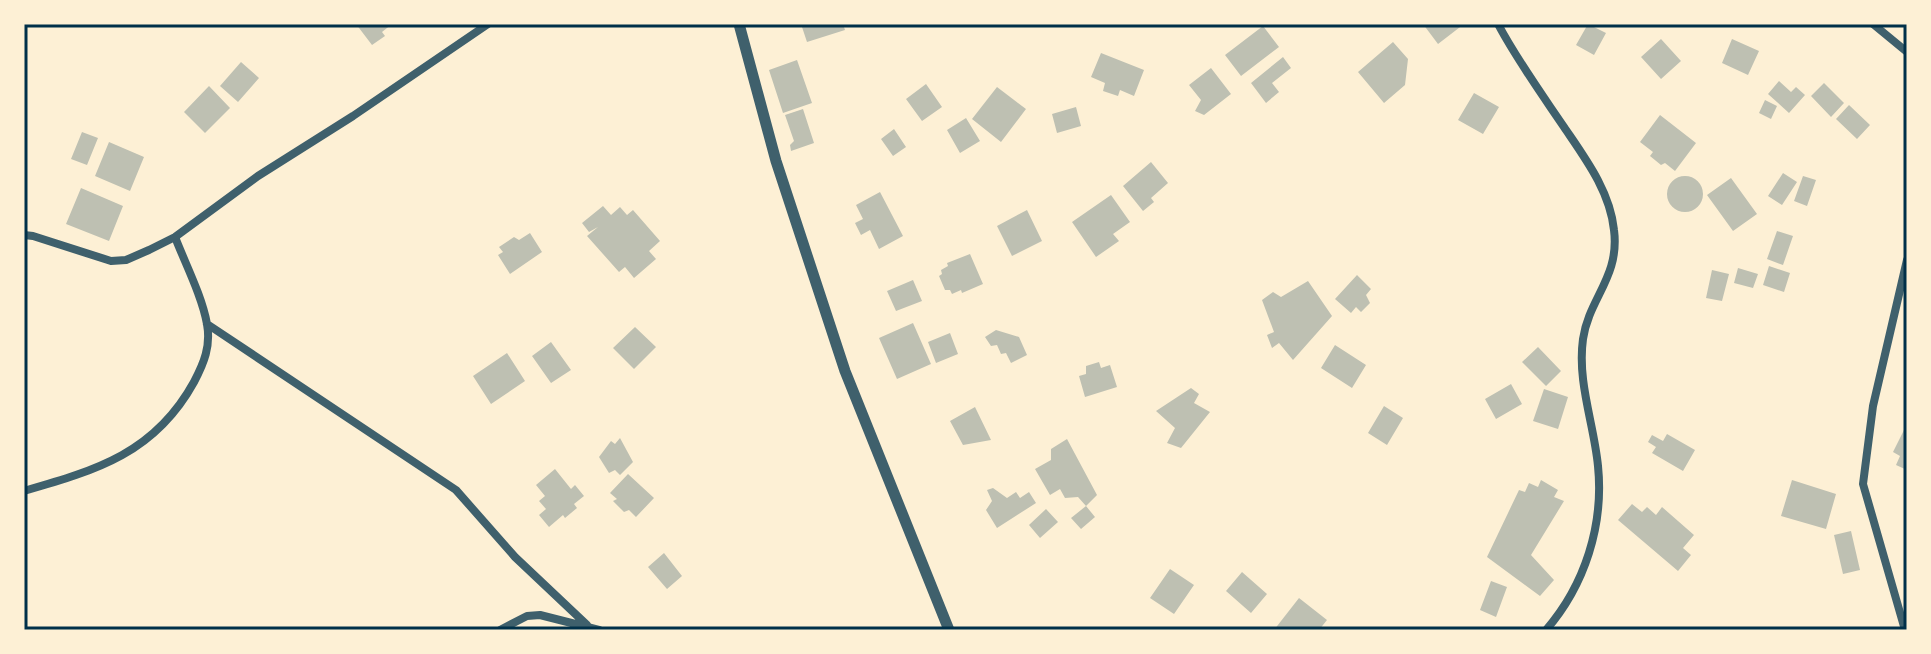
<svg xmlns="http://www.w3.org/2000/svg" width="1931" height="654" font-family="'IBM Plex Sans',sans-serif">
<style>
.building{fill:#bec0b2}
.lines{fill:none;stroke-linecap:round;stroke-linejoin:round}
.minor{stroke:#3f606c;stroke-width:8}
.tertiary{stroke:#3f606c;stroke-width:11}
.neatline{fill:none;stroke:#003049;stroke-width:3}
</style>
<rect width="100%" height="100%" fill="#fdf0d5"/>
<path class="building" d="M 356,24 L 392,24 L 382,32 L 385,36 L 372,45 Z
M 801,24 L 843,24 L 845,30 L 807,42 Z
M 1423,24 L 1464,24 L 1438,44 Z
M 1588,24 L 1606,33 L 1594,55 L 1576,45 Z
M 1263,26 L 1279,47 L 1241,76 L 1225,55 Z
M 1661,39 L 1681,61 L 1661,79 L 1641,57 Z
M 1732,39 L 1759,51 L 1748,75 L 1722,63 Z
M 1393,42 L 1408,59 L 1405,85 L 1384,103 L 1358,72 Z
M 1101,53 L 1144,70 L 1134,96 L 1120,90 L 1118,96 L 1103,91 L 1105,83 L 1091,77 Z
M 1283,57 L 1291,68 L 1272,83 L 1279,92 L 1266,103 L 1251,83 Z
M 797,60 L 812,103 L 783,113 L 769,70 Z
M 241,62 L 259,78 L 238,102 L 220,86 Z
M 1211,68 L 1231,94 L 1204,115 L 1195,111 L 1201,100 L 1189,85 Z
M 1779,81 L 1791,92 L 1796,87 L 1805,95 L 1789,113 L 1768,94 Z
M 1824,83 L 1844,103 L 1831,117 L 1811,96 Z
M 926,84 L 942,107 L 922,121 L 906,99 Z
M 209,86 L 230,108 L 205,133 L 184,112 Z
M 997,87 L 1026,109 L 1001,142 L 972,119 Z
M 1474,93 L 1499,107 L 1483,134 L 1458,120 Z
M 1765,100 L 1777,106 L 1771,119 L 1759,113 Z
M 1849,105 L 1870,125 L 1857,139 L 1836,119 Z
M 1076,107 L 1081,126 L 1057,133 L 1052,114 Z
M 803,109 L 814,143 L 791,151 L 790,145 L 794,141 L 785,115 Z
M 1660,115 L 1696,143 L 1675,171 L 1665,163 L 1661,165 L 1650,156 L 1653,152 L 1640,142 Z
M 966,118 L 980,141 L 960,153 L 947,130 Z
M 894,129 L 906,147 L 893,156 L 881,139 Z
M 82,132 L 98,138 L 87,165 L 71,159 Z
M 109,142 L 144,157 L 130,191 L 95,176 Z
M 1151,162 L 1168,183 L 1151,198 L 1154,202 L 1143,211 L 1123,186 Z
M 1783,173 L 1797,182 L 1782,205 L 1768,196 Z
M1667 194a18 18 0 1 1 36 0a18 18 0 1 1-36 0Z
M 1803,176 L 1816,180 L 1807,206 L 1794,201 Z
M 1731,178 L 1757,214 L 1733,231 L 1707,195 Z
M 81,188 L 123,206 L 109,241 L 66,224 Z
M 880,192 L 903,236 L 879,249 L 870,230 L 861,235 L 855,223 L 863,219 L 856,205 Z
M 1111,195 L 1130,222 L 1113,234 L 1119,241 L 1096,257 L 1072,222 Z
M 603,206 L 611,215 L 620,207 L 627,215 L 633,210 L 660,241 L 649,251 L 656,259 L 634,278 L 625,267 L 619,272 L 587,236 L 598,227 L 589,232 L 582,223 Z
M 1027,210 L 1042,241 L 1012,256 L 997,226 Z
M 1777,231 L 1793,236 L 1783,265 L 1767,259 Z
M 530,233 L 542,252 L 510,274 L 498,255 L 503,252 L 499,247 L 514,237 L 519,240 Z
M 970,254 L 983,284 L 962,293 L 961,290 L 952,294 L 950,290 L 945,290 L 939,276 L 942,274 L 941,270 L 948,266 L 947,263 Z
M 1769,266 L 1790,273 L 1784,292 L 1763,285 Z
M 1738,268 L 1758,274 L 1753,288 L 1734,283 Z
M 1712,270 L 1729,274 L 1722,301 L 1706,298 Z
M 1357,275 L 1371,289 L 1366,295 L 1370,303 L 1361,312 L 1356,307 L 1351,313 L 1335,299 Z
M 913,280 L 922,301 L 896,311 L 887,291 Z
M 1308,281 L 1332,316 L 1293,360 L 1279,343 L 1272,348 L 1267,335 L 1274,332 L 1262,300 L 1273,292 L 1281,297 Z
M 913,323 L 931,364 L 897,379 L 879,338 Z
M 635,327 L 656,347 L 634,369 L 613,348 Z
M 996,330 L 1019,337 L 1027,355 L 1011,363 L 1006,353 L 1001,354 L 997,345 L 991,346 L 985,337 Z
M 950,333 L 958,354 L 936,363 L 928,342 Z
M 551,342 L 571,370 L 551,383 L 532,356 Z
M 1335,345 L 1366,365 L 1352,388 L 1321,368 Z
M 1538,347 L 1561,371 L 1546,386 L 1522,362 Z
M 507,353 L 525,381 L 491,404 L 473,376 Z
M 1099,362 L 1101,368 L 1110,365 L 1117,387 L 1085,397 L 1079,376 L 1086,374 L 1086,366 Z
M 1511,384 L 1522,404 L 1496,419 L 1485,399 Z
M 1191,388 L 1199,394 L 1194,403 L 1210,412 L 1181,448 L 1167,443 L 1175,428 L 1156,411 Z
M 1544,389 L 1568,397 L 1558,429 L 1533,421 Z
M 1384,406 L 1403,418 L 1387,445 L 1368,433 Z
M 975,407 L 991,440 L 963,445 L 950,421 Z
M 1905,428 L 1907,429 L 1907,470 L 1896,465 L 1900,456 L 1893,452 Z
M 1667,434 L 1695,450 L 1683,471 L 1652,453 L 1656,447 L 1648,442 L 1652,435 L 1663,441 Z
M 620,438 L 633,462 L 620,475 L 615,470 L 609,473 L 599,457 L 611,441 L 615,444 Z
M 1067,439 L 1097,495 L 1086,506 L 1078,497 L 1065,498 L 1060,489 L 1050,495 L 1035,469 L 1051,460 L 1051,449 Z
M 555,469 L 571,489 L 575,485 L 584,496 L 574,504 L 577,508 L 565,518 L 563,515 L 549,527 L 539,515 L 546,509 L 539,501 L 545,496 L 536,485 Z
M 628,474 L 654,498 L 636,517 L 629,510 L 624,512 L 613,501 L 617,499 L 610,493 Z
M 1541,480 L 1558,490 L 1554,497 L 1564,501 L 1531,555 L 1554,580 L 1540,596 L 1487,557 L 1519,490 L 1525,492 L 1529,483 L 1538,487 Z
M 1792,480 L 1836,494 L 1826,529 L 1781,516 Z
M 993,488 L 1007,498 L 1016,492 L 1020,498 L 1029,492 L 1036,503 L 997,528 L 986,510 L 992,501 L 987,490 Z
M 1632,504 L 1642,512 L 1647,507 L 1656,515 L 1662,507 L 1694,535 L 1683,548 L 1691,555 L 1678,571 L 1618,520 Z
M 1086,506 L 1095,517 L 1081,529 L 1071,518 Z
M 1046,509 L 1058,522 L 1040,538 L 1029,525 Z
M 1851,531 L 1860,570 L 1843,574 L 1834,535 Z
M 664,553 L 682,576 L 667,589 L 648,567 Z
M 1170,569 L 1194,585 L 1174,614 L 1150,598 Z
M 1242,572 L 1267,594 L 1251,613 L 1226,591 Z
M 1491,581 L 1507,587 L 1496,617 L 1480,610 Z
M 1299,598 L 1327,620 L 1319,630 L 1274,630 Z"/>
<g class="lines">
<path class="minor" d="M 1498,24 C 1517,60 1541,93 1564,127 C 1585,158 1610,191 1614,230 C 1620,277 1589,298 1583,339 C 1577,382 1594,424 1598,466 C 1604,525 1585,585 1546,630
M 1873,24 L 1907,52
M 24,235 L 33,236 L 111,261 L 126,260 L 149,250 L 175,237 L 258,176 L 353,116 L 488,24
M 207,324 L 456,490 L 515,557 L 587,625
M 24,491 C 97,470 155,453 194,382 C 204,363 211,346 207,324 C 202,296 185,263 175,237
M 500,630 L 527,616 L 540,615 L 599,630
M 1905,630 L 1863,484 L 1873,406 L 1907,260"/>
<path class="tertiary" d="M 739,24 L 776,161 L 845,371 L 949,630"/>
</g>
<rect width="1931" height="654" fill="none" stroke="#fdf0d5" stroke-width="52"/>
<rect x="26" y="26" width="1879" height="602" class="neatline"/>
</svg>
